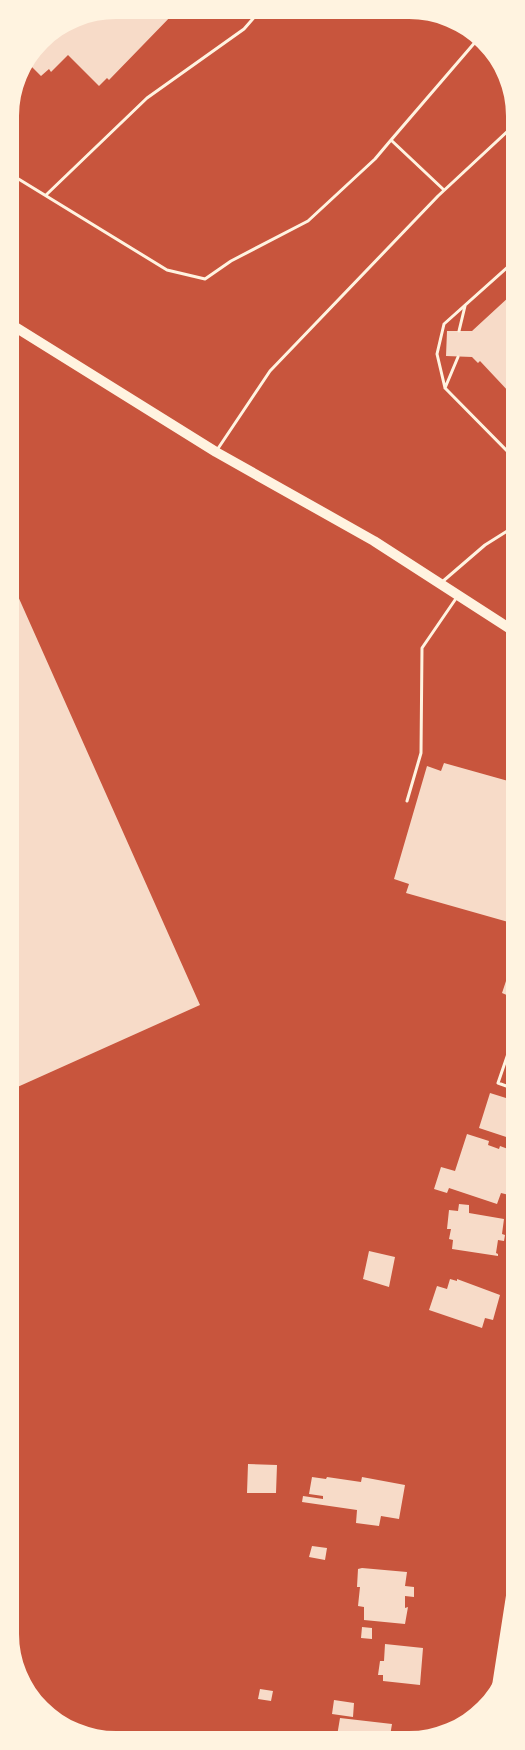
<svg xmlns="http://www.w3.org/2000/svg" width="525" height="1750" font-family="'Noto Sans',sans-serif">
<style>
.building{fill:#f7dbc8}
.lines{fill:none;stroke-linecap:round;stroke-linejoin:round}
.service{stroke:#fff3e0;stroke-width:3}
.primary{stroke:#fff3e0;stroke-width:10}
</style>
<rect width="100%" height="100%" fill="#c8553d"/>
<path class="building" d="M 116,12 L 175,12 L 109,80 L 107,78 L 99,86 L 68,55 L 51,72 L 49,69 L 41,76 L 29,64 L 43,42 L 77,20 Z
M 511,295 L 511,394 L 480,361 L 478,363 L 472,357 L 446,356 L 447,331 L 472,331 Z
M 13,585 L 200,1005 L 13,1089 Z
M 444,763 L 512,782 L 512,923 L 406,893 L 409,884 L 394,879 L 427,766 L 441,771 Z
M 507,978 L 512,979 L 512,1005 L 507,1003 L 509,996 L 502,993 Z
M 490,1093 L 512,1100 L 512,1139 L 479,1128 Z
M 467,1134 L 489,1141 L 488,1145 L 499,1149 L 500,1146 L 511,1150 L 512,1186 L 509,1195 L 501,1193 L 497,1204 L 449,1188 L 447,1193 L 434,1189 L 441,1167 L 455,1171 Z
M 459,1204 L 469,1205 L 469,1213 L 504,1219 L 502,1234 L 505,1235 L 504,1241 L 498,1240 L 496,1253 L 498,1254 L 498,1256 L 452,1249 L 453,1240 L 449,1239 L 451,1229 L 447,1229 L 449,1210 L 458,1211 Z
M 369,1251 L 395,1257 L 389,1287 L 363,1279 Z
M 450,1279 L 457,1281 L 457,1279 L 500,1295 L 493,1320 L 485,1318 L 482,1328 L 429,1310 L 437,1286 L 447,1289 Z
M 248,1464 L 277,1465 L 276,1493 L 247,1493 Z
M 312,1477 L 326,1479 L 327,1477 L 361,1482 L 362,1477 L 405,1485 L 399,1519 L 381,1516 L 379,1526 L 356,1523 L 357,1510 L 302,1502 L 303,1496 L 323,1499 L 323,1496 L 309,1494 Z
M 312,1546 L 327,1548 L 325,1560 L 309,1557 Z
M 362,1568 L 407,1572 L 405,1586 L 414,1587 L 414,1597 L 405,1596 L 405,1608 L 408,1607 L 405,1624 L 364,1620 L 364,1607 L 358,1606 L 360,1587 L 357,1587 L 358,1569 Z
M 362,1627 L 372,1628 L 372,1639 L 361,1638 Z
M 385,1644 L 423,1648 L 420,1685 L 383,1681 L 383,1675 L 378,1675 L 380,1661 L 384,1661 Z
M 260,1689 L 273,1691 L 271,1701 L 258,1699 Z
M 334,1700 L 354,1703 L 353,1717 L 332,1714 Z
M 340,1718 L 392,1724 L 390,1736 L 337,1736 Z"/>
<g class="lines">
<path class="service" d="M 12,175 L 167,270 L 205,279 L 231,261 L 308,221 L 375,159 L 391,140
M 444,190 L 391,140 L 477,40
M 46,195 L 147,98 L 244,29 L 258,13
M 511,264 L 444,324 L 437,354 L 445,388 L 511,455
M 459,331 L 465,306
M 445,388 L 458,357
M 217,450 L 270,371 L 438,196 L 511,128
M 442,582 L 485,545 L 512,528
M 407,801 L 421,753 L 422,648 L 457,597
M 512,1042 L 498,1083 L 512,1088"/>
<path class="primary" d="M 12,325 L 216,452 L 374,541 L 512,630
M 497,1686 L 513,1583"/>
</g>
<path d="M0 0H525V1750H0ZM116 19H409A97 97 0 0 1 506 116V1634A97 97 0 0 1 409 1731H116A97 97 0 0 1 19 1634V116A97 97 0 0 1 116 19Z" fill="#fff3e0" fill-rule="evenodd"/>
</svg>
